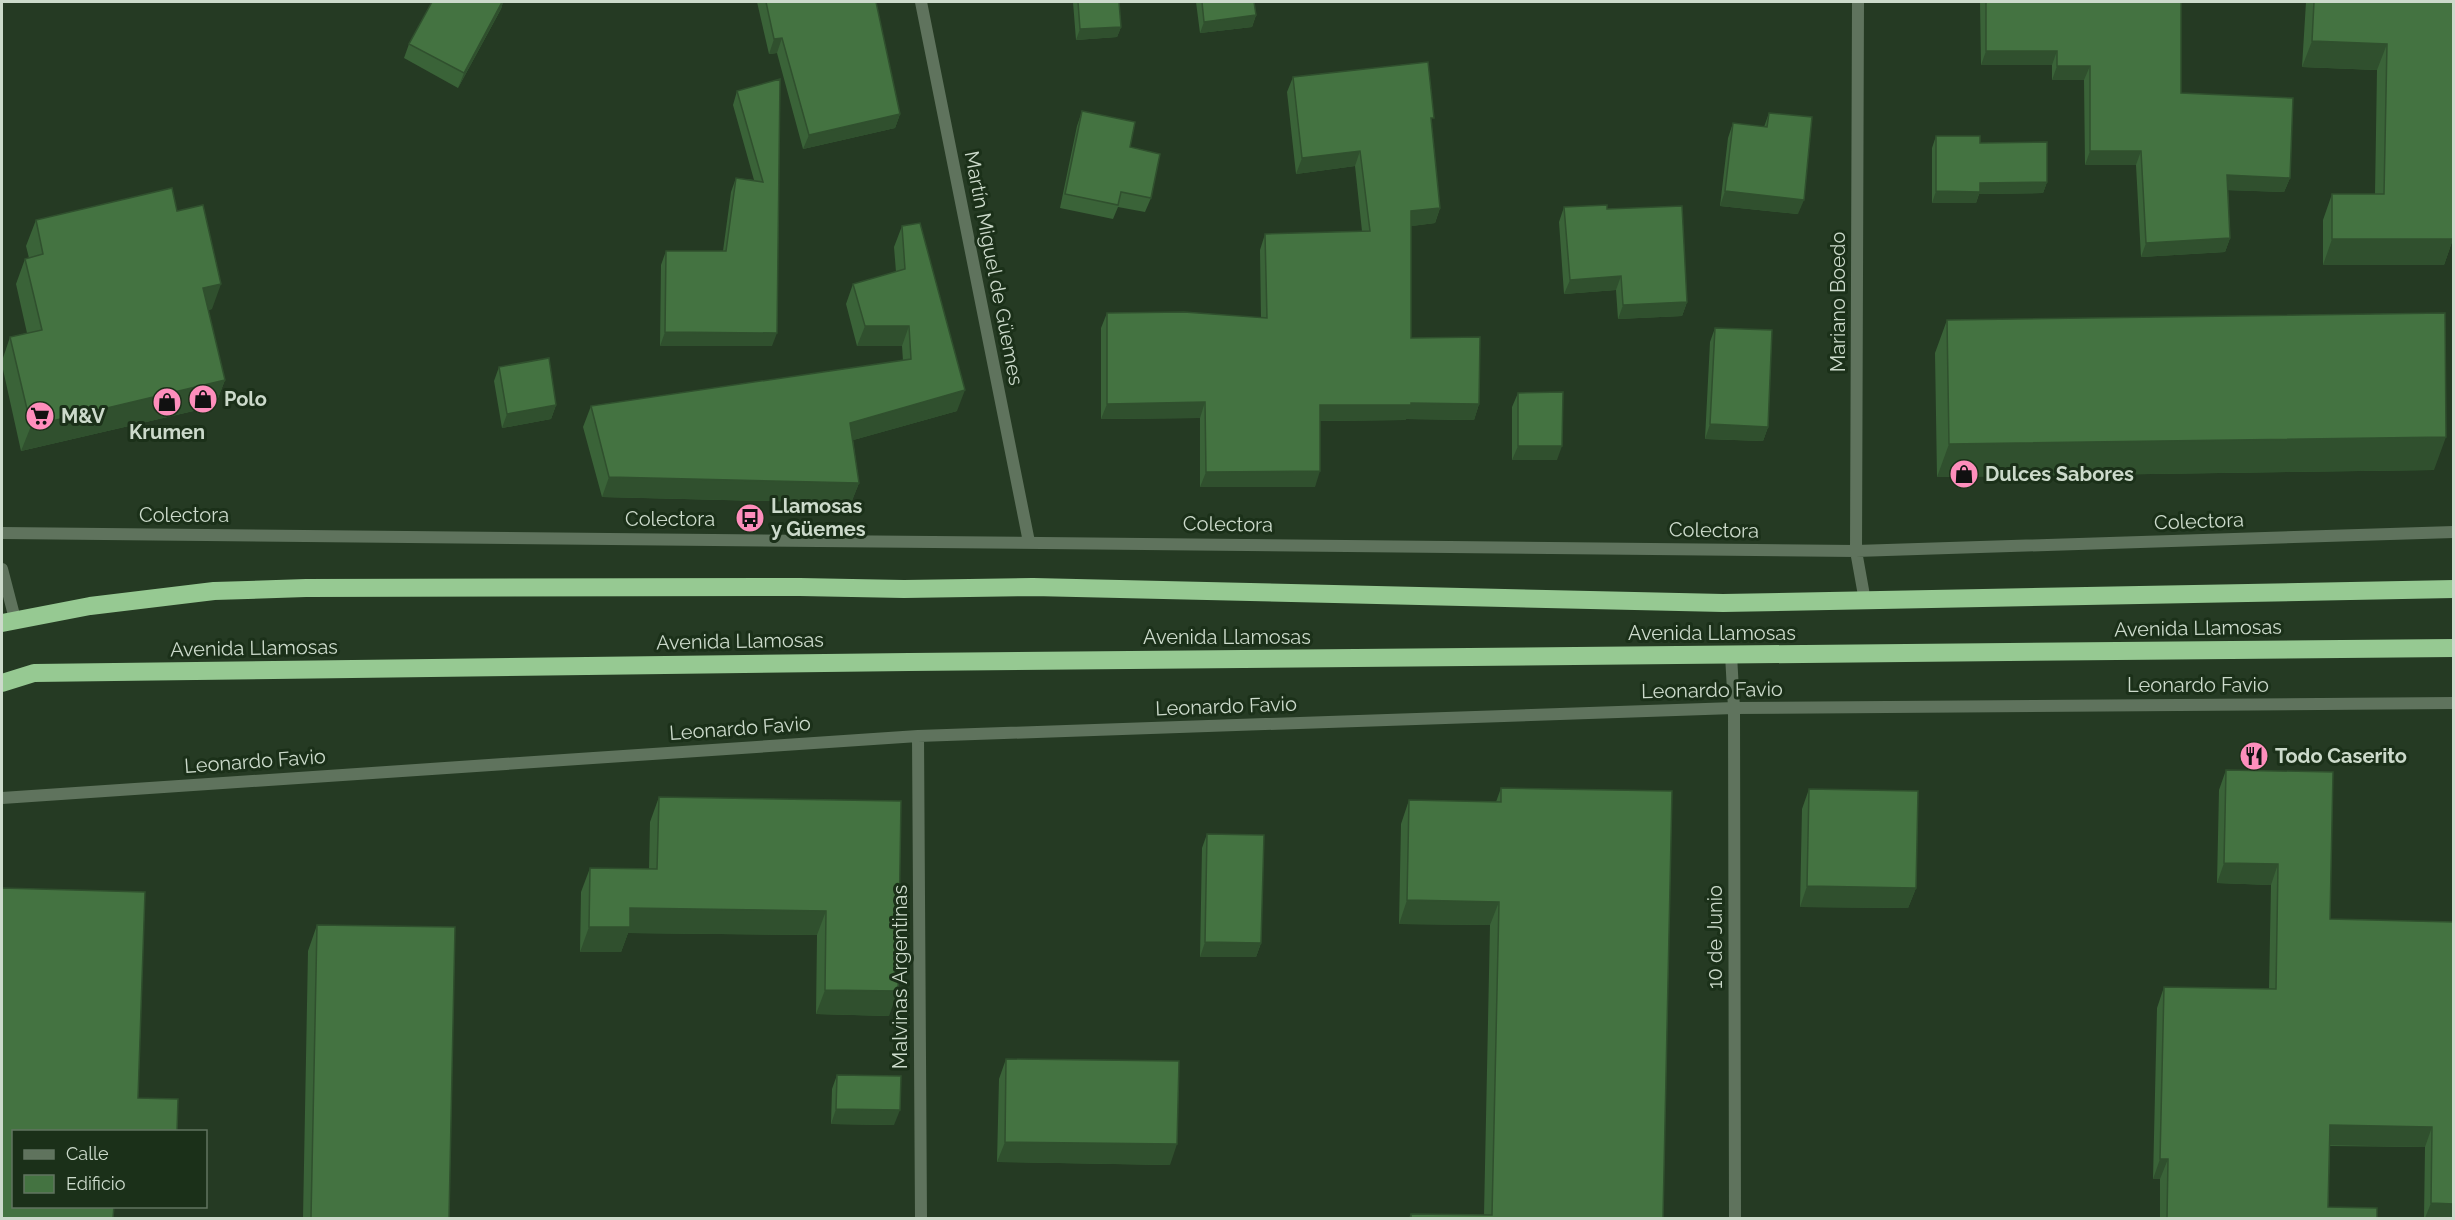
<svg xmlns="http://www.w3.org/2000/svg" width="2455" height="1220" font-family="Raleway,sans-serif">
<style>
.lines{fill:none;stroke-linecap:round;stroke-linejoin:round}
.street{stroke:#5f735d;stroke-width:12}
.highway{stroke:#96c992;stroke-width:18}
.wall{fill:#3a6338}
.shaded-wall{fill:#30502e}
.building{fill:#447341;stroke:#30502e;stroke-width:1.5}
.labels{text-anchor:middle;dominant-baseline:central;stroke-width:6;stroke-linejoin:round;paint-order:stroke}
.street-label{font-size:20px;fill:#ccdacb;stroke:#1b3019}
.poi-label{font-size:20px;font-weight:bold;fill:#ccdacb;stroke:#1b3019;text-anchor:start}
</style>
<rect width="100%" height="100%" fill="#253a23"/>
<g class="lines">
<path class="street" d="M 921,2 L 1029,542
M 1858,2 L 1856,551 L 1865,601
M 2,533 L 1856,551 L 2454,532
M 2,569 L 15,619
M 1731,655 L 1734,708 L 1735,1218
M 918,736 L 921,1218
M 2,798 L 918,736 L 1734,708 L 2454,703"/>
<path class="highway" d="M 2,623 L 90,606 L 214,591 L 306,588 L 800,587 L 904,589 L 1033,587 L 1723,603 L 2454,589
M 2,683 L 34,673 L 909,662 L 2454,648"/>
</g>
<path class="wall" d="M 432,2 L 503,2 L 501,9 L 458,88 L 404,58 L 409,44 Z
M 757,2 L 876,2 L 900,114 L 895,128 L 803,149 L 777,53 L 769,54 Z
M 1073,2 L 1119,2 L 1121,27 L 1117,37 L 1076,40 Z
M 1196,2 L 1254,2 L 1256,15 L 1252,27 L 1200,33 Z
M 1980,2 L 2227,2 L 2181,2 L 2181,93 L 2290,178 L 2284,192 L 2228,190 L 2230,238 L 2225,252 L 2141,257 L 2136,165 L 2085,165 L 2084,80 L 2052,80 L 2052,65 L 1981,65 Z
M 2306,2 L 2454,2 L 2453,239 L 2444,265 L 2323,265 L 2323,220 L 2332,194 L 2375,194 L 2377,70 L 2302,67 Z
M 1293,77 L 1431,126 L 1440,208 L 1435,223 L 1411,226 L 1411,338 L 1479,404 L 1474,420 L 1406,419 L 1405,420 L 1320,421 L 1315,487 L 1200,487 L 1200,418 L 1101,419 L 1101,328 L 1107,313 L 1261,318 L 1260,250 L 1265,234 L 1362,231 L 1355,166 L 1296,174 L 1287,92 Z
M 780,79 L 772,346 L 660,346 L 661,265 L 666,251 L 723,251 L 731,192 L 736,178 L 754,180 L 733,105 L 737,91 Z
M 1082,111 L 1130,147 L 1151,198 L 1145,212 L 1118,207 L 1113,219 L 1060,208 L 1077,126 Z
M 1769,113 L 1798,214 L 1720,206 L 1728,138 L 1733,123 L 1764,127 Z
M 1936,136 L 1980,143 L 2047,182 L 2043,193 L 1979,194 L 1976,203 L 1932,203 L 1932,148 Z
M 1564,207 L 1607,209 L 1687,302 L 1682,316 L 1618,319 L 1616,290 L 1564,294 L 1559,222 Z
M 177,211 L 212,309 L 208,310 L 225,380 L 215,406 L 21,451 L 2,365 L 2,361 L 10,337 L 27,333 L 16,284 L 25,259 L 29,258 L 26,246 L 36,220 Z
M 902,226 L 957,411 L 853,440 L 859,483 L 851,503 L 602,497 L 583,427 L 591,406 L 903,361 L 902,346 L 857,346 L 846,304 L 853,284 L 896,272 L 894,247 Z
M 1947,320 L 2434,470 L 1937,477 L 1935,353 Z
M 1715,328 L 1768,427 L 1763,441 L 1705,439 L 1710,342 Z
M 499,367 L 556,405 L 551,419 L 502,428 L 494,381 Z
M 1518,393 L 1557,460 L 1512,460 L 1512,407 Z
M 2226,770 L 2330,919 L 2454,922 L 2454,1218 L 2424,1218 L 2425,1147 L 2330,1146 L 2328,1207 L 2377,1218 L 2160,1218 L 2160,1179 L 2153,1179 L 2157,1008 L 2164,987 L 2269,989 L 2271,885 L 2217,883 L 2219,790 Z
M 1501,788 L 1663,1218 L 1693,1218 L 1409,1218 L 1411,1214 L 1484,1215 L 1490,925 L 1399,924 L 1401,824 L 1409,800 L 1496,802 Z
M 1809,789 L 1916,888 L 1908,908 L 1800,907 L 1802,809 Z
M 659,797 L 901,801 L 889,1016 L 816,1014 L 817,935 L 628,933 L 621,952 L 580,952 L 581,892 L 590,868 L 649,869 L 650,822 Z
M 1207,834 L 1261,943 L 1256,957 L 1200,957 L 1202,848 Z
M 317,925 L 449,1218 L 303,1218 L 308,951 Z
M 1006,1059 L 1170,1165 L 997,1162 L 999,1079 Z
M 837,1075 L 894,1125 L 831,1124 L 832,1089 Z"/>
<path class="shaded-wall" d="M 502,2 L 503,2 L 501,9 L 458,88 L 464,73 Z
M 1256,15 L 1252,27 L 1200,33 L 1204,22 Z
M 1121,27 L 1117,37 L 1076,40 L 1080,29 Z
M 782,38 L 777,53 L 769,54 L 774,39 Z
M 2312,41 L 2387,44 L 2377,70 L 2302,67 Z
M 1986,51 L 2057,51 L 2052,65 L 1981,65 Z
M 2057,66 L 2090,66 L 2084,80 L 2052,80 Z
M 900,114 L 895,128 L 803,149 L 809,135 Z
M 1360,151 L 1355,166 L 1296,174 L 1302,158 Z
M 2090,151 L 2141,151 L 2136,165 L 2085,165 Z
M 2227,175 L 2290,178 L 2284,192 L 2222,190 Z
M 2047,182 L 2043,193 L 1979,194 L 1976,203 L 1932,203 L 1936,191 L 1980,183 Z
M 1725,191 L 1804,200 L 1798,214 L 1720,206 Z
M 1440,208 L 1435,223 L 1405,227 L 1411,211 Z
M 2230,238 L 2225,252 L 2141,257 L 2146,243 Z
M 2332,239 L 2453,239 L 2444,265 L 2323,265 Z
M 1621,276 L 1616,290 L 1564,294 L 1570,280 Z
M 221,284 L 212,309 L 194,313 L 203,288 Z
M 1687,302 L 1682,316 L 1618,319 L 1623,305 Z
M 865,326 L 909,326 L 902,346 L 857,346 Z
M 665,332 L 777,333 L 772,346 L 660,346 Z
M 225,380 L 215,406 L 21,451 L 31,426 Z
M 965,390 L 957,411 L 843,443 L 850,423 Z
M 1205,402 L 1200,418 L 1101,419 L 1107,404 Z
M 1411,403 L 1479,404 L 1474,420 L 1406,419 L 1405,420 L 1315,421 L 1320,405 Z
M 556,405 L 551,419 L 502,428 L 507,414 Z
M 1710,424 L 1768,427 L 1763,441 L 1705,439 Z
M 2446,437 L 2434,470 L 1937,477 L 1949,444 Z
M 1518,446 L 1562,446 L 1557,460 L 1512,460 Z
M 1320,471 L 1315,487 L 1200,487 L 1206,472 Z
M 609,477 L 859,483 L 851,503 L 602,497 Z
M 2224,863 L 2278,864 L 2271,885 L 2217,883 Z
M 1807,886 L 1916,888 L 1908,908 L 1800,907 Z
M 1407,900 L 1499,902 L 1490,925 L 1399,924 Z
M 630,908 L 826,911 L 817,935 L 628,933 L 621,952 L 580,952 L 589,927 Z
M 1205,942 L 1261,943 L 1256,957 L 1200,957 Z
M 825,990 L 898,991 L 889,1016 L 816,1014 Z
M 836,1109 L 900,1110 L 894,1125 L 831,1124 Z
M 2330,1125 L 2432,1127 L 2425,1147 L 2323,1145 Z
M 1005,1142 L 1177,1144 L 1170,1165 L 997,1162 Z
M 2160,1159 L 2168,1159 L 2160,1179 L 2153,1179 Z
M 2431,1203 L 2454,1204 L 2454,1218 L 2425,1218 Z"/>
<path class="building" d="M 432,2 L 502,2 L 464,73 L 409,44 Z
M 766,2 L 876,2 L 900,114 L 809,135 L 782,38 L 774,39 Z
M 1078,2 L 1119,2 L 1121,27 L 1080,29 Z
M 1202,2 L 1254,2 L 1256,15 L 1204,22 Z
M 1986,2 L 2181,2 L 2181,93 L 2293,98 L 2290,178 L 2227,175 L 2230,238 L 2146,243 L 2141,151 L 2090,151 L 2090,66 L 2057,66 L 2057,51 L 1986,51 Z
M 2314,2 L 2454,2 L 2453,239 L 2332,239 L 2332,194 L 2384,194 L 2387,44 L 2312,41 Z
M 1428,62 L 1434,118 L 1431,118 L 1440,208 L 1411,211 L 1411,338 L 1480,337 L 1479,404 L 1411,403 L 1411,405 L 1320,405 L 1320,471 L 1206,472 L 1205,402 L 1107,404 L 1107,313 L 1184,312 L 1267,318 L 1265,234 L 1370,231 L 1360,151 L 1302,158 L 1293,77 Z
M 780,79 L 777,333 L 665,332 L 666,251 L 726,251 L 736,178 L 763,182 L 737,91 Z
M 1082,111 L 1135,122 L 1130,147 L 1160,154 L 1151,198 L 1121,192 L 1118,205 L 1065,194 Z
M 1769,113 L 1812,117 L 1804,200 L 1725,191 L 1733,123 L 1767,127 Z
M 1936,136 L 1980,136 L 1980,143 L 2047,142 L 2047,182 L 1980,183 L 1980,192 L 1936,191 Z
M 172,188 L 177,211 L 203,205 L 221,284 L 203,288 L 225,380 L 31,426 L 10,337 L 42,330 L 25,259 L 43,254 L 36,220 Z
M 1607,205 L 1607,209 L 1682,206 L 1687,302 L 1623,305 L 1621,276 L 1570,280 L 1564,207 Z
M 920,223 L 965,390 L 850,423 L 859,483 L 609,477 L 591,406 L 911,359 L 909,326 L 865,326 L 853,284 L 905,269 L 902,226 Z
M 2445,313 L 2446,437 L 1949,444 L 1947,320 Z
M 1715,328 L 1772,330 L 1768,427 L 1710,424 Z
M 549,358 L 556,405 L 507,414 L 499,367 Z
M 1563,392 L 1562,446 L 1518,446 L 1518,393 Z
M 2226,770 L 2333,772 L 2330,919 L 2454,922 L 2454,1204 L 2431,1203 L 2432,1127 L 2330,1125 L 2328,1207 L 2377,1208 L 2377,1218 L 2167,1218 L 2168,1159 L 2160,1159 L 2164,987 L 2276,989 L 2278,864 L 2224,863 Z
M 1501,788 L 1672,791 L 1663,1218 L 1693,1218 L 1411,1218 L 1411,1214 L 1492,1215 L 1499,902 L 1407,900 L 1409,800 L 1501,802 Z
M 1809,789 L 1918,791 L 1916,888 L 1807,886 Z
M 659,797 L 901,801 L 898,991 L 825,990 L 826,911 L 630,908 L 630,927 L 589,927 L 590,868 L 657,869 Z
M 1207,834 L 1264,835 L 1261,943 L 1205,942 Z
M 2,888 L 145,892 L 138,1098 L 178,1099 L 177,1131 L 14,1131 L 14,1206 L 114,1206 L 113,1218 L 2,1218 Z
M 317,925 L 455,927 L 449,1218 L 311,1218 Z
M 1006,1059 L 1179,1061 L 1177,1144 L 1005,1142 Z
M 837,1075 L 901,1076 L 900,1110 L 836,1109 Z"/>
<defs>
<g id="shop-disc" transform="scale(1.5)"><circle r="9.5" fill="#fe8ebc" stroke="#1b3019"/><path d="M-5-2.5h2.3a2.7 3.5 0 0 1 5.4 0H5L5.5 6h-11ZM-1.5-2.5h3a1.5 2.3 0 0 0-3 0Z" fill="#111"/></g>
<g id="supermarket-disc" transform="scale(1.5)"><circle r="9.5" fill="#fe8ebc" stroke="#1b3019"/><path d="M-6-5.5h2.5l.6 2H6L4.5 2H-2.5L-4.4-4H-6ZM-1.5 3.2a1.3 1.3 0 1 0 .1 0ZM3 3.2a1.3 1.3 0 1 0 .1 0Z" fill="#111"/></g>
<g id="bus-disc" transform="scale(1.5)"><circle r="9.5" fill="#fe8ebc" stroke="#1b3019"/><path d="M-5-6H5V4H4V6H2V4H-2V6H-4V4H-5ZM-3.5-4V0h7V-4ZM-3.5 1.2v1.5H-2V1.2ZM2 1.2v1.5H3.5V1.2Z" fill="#111"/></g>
<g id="restaurant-disc" transform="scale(1.5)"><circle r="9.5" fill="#fe8ebc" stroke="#1b3019"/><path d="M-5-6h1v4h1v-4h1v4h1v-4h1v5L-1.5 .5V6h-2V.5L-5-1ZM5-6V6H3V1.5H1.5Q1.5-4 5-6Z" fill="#111"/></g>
</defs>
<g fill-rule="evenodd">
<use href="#shop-disc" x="203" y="399"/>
<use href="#shop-disc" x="167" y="402"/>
<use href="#supermarket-disc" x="40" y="416"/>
<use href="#shop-disc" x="1964" y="474"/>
<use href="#bus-disc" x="750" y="518"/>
<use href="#restaurant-disc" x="2254" y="756"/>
</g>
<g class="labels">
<g class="street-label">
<text transform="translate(994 268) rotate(79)">Martín Miguel de Güemes</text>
<text transform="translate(1838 302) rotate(-90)">Mariano Boedo</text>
<text x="184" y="515">Colectora</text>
<text x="670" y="519">Colectora</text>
<text transform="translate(2199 521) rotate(-2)">Colectora</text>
<text transform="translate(1228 524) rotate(1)">Colectora</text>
<text transform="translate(1714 530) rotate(1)">Colectora</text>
<text transform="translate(2198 628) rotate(-1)">Avenida Llamosas</text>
<text x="1712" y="633">Avenida Llamosas</text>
<text x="1227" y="637">Avenida Llamosas</text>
<text transform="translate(740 641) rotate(-1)">Avenida Llamosas</text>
<text transform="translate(254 648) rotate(-1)">Avenida Llamosas</text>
<text x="2198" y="685">Leonardo Favio</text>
<text transform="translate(1712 690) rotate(-1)">Leonardo Favio</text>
<text transform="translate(1226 706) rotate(-2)">Leonardo Favio</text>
<text transform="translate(740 728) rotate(-4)">Leonardo Favio</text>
<text transform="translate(255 761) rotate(-4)">Leonardo Favio</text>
<text transform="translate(1715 937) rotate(-90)">10 de Junio</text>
<text transform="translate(900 977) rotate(-90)">Malvinas Argentinas</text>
</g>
<g class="poi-label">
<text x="224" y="399">Polo</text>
<text x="61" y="416">M&amp;V</text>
<text x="167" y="432" text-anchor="middle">Krumen</text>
<text x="1985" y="474">Dulces Sabores</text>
<text x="771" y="506">Llamosas<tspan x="771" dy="23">y Güemes</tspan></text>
<text x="2275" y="756">Todo Caserito</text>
</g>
</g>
<rect width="2455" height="1220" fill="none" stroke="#ccdacb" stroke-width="6"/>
<rect x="12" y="1130" width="195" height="78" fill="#1b3019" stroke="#627460" stroke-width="1.5"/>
<rect x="24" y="1150" width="30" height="9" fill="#5f735d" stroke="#627460" stroke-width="1.5"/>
<text x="66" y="1160" font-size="18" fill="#ccdacb">Calle</text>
<rect x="24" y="1175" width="30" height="18" fill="#447341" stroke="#627460" stroke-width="1.5"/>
<text x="66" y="1190" font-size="18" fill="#ccdacb">Edificio</text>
</svg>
